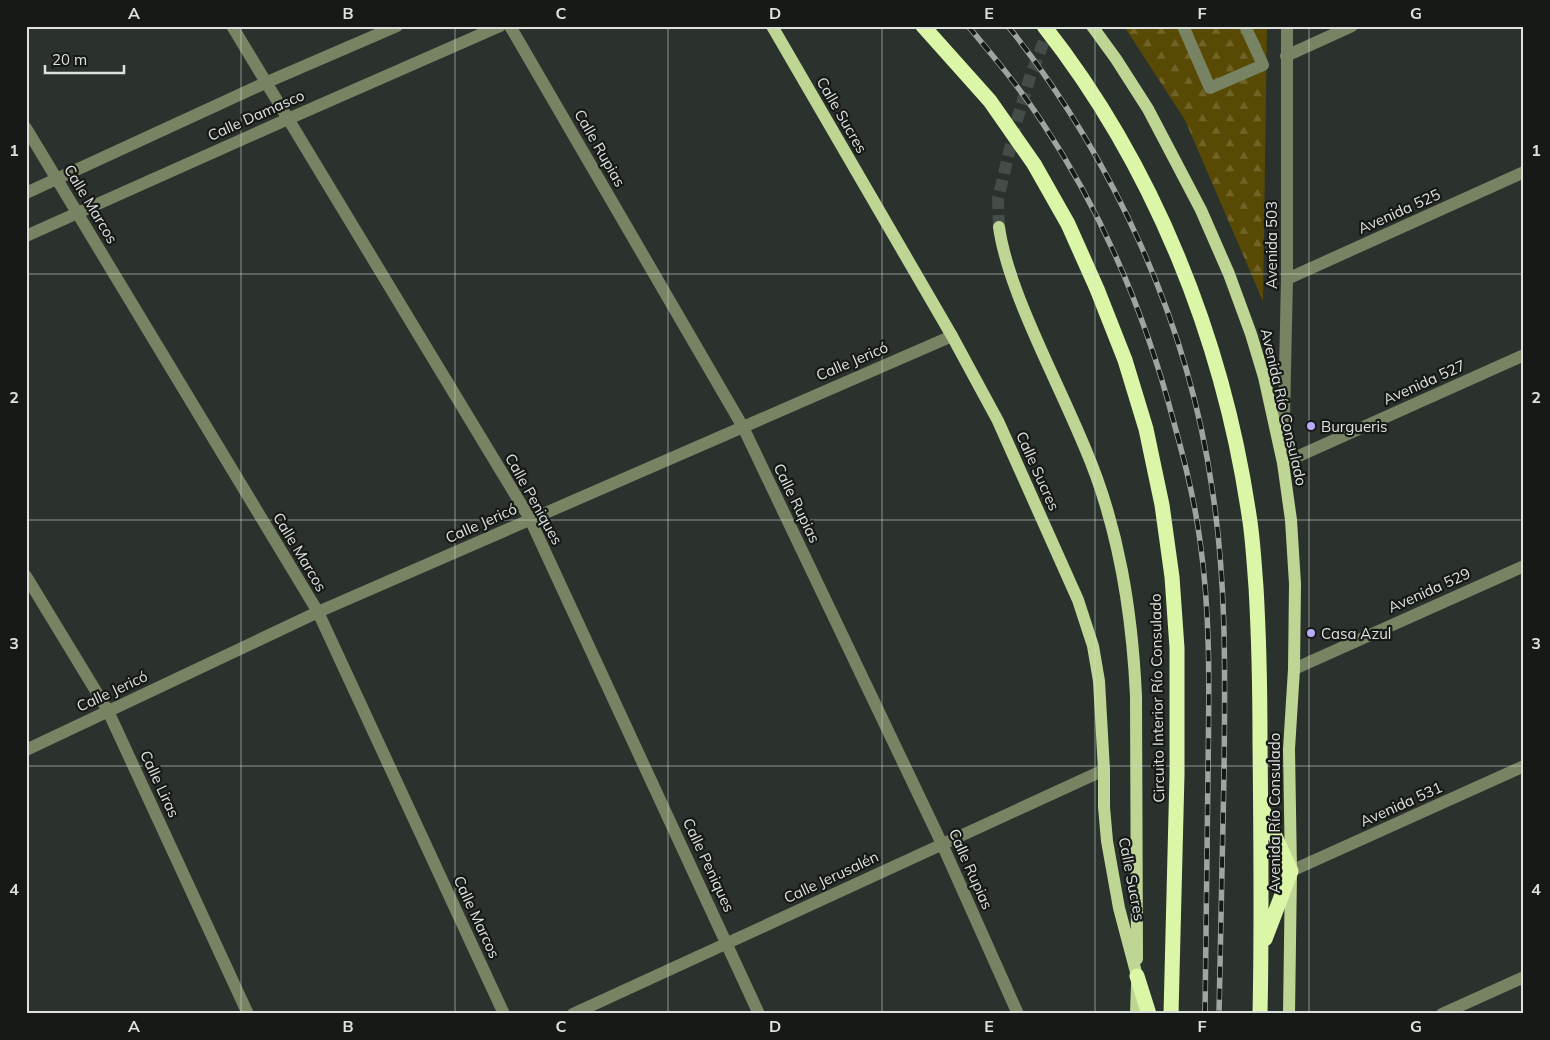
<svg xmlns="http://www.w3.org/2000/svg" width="1550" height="1040" font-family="Mulish,sans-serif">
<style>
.forest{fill:url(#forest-firs)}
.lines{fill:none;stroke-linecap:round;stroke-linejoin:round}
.major-tunnel{stroke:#464c48;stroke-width:12;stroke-dasharray:12 6;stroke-linecap:butt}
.minor{stroke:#778363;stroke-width:12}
.major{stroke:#bfd594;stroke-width:12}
.highway{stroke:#dbf6a7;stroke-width:15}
.rail-casing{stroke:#9fa5a1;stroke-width:5.5}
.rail{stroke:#161916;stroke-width:4;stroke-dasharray:11;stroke-linecap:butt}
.grid{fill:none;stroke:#dee2df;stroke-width:1;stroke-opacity:0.55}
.poi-dot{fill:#b9abf7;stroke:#161916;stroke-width:2}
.labels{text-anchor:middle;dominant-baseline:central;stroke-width:4.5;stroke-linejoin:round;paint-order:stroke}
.street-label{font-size:15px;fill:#dee2df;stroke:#161916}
.poi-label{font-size:15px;fill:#dee2df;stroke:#161916;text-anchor:start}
.neatline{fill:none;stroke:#dee2df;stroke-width:2}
.grid-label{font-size:16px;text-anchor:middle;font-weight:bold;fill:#dee2df}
</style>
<defs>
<pattern id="forest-firs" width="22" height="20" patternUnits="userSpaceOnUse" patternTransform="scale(1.25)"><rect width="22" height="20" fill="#584a05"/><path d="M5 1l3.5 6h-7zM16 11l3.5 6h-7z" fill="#706429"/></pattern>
</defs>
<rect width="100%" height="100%" fill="#2b322d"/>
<path class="forest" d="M 1124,26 L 1267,26 L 1263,301 L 1185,120 Z"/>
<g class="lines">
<path class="major-tunnel" d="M 999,227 L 998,199 L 1016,123 L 1030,77 L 1050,26"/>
<path class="minor" d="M 232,26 L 530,519 L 759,1014
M 510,26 L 743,427 L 942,844 L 1018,1014
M 1183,26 L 1210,88 L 1263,65 L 1245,26
M 1287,26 L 1287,279 L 1283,463 L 1524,355
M 1286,56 L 1352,26
M 26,128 L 318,612 L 504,1014
M 26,193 L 265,83 L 397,26
M 26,236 L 288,119 L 500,26
M 1287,279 L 1524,172
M 26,576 L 108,711 L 248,1014
M 1294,669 L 1524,566
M 26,750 L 318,612 L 952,336
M 1291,871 L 1524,766
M 573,1014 L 1104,770
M 1442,1014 L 1524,977"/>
<path class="major" d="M 772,26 L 952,336 L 998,421 L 1078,600 L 1093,646 L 1099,681 L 1104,770 L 1104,807 L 1107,841 L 1119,908 L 1137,976
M 1092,26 L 1116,59 L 1148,109 L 1201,210 L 1229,274 L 1251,334 L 1264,377 L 1283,463 L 1291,520 L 1295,584 L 1294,669 L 1289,749 L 1291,871 L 1289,1014
M 999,227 C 1003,256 1013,283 1024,310 C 1043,357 1066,402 1085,448 C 1119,527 1132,611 1136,696 L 1137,959
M 1136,1014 L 1137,984"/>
<path class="highway" d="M 923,26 L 990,101 L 1034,164 L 1068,224 L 1097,289 L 1125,360 L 1146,429 L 1162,505 L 1172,577 L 1177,648 L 1177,774 L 1171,1014
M 1044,26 C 1154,166 1223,339 1249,515 C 1253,539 1254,563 1256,587 C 1259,639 1260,691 1260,743 C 1261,833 1262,924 1260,1014
M 1264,812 L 1291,871 L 1265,939
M 1137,976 L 1149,1014"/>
<g class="rail-casing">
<path id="rail" d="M 968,26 C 994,57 1020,88 1042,122 C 1103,214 1146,316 1174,423 C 1185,462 1195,502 1200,541 C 1211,617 1209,695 1208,772 C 1207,853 1206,933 1205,1014
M 1008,26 C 1113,158 1188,322 1212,488 C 1227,583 1225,679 1224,774 C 1222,854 1221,934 1219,1014"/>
</g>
<use href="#rail" class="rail"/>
</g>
<path class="grid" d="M 241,26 L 241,1014M 455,26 L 455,1014M 668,26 L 668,1014M 882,26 L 882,1014M 1095,26 L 1095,1014M 1309,26 L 1309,1014M 26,274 L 1524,274M 26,520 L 1524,520M 26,766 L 1524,766"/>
<g class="poi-dot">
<circle cx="1311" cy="426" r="5"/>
<circle cx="1311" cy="633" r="5"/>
</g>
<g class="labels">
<g class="street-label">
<text transform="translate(256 115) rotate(-24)">Calle Damasco</text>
<text transform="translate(842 115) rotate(60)">Calle Sucres</text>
<text transform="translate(600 148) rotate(60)">Calle Rupias</text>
<text transform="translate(91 204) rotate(59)">Calle Marcos</text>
<text transform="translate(1399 211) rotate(-24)">Avenida 525</text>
<text transform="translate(1271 245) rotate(-90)">Avenida 503</text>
<text transform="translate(852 361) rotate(-23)">Calle Jericó</text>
<text transform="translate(1424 382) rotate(-24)">Avenida 527</text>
<text transform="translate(1284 407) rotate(77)">Avenida Río Consulado</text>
<text transform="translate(1038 471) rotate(66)">Calle Sucres</text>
<text transform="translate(534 499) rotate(61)">Calle Peniques</text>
<text transform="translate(797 503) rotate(64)">Calle Rupias</text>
<text transform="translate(481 523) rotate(-24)">Calle Jericó</text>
<text transform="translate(300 552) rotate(59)">Calle Marcos</text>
<text transform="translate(1429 590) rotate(-24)">Avenida 529</text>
<text transform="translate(112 691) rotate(-25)">Calle Jericó</text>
<text transform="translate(1157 698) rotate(-91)">Circuito Interior Río Consulado</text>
<text transform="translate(160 784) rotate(65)">Calle Liras</text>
<text transform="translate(1401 804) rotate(-24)">Avenida 531</text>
<text transform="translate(1274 813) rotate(-90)">Avenida Río Consulado</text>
<text transform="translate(709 865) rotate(65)">Calle Peniques</text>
<text transform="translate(971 869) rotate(66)">Calle Rupias</text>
<text transform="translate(831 877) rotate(-25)">Calle Jerusalén</text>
<text transform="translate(1132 879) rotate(79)">Calle Sucres</text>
<text transform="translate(477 917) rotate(65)">Calle Marcos</text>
</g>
<g class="poi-label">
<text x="1321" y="426">Burgueris</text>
<text x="1321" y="633">Casa Azul</text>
</g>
</g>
<rect width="1550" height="1040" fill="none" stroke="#161916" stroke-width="55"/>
<path d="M45 65v8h79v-8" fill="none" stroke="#dee2df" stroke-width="2.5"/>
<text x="52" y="65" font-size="15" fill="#dee2df" stroke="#161916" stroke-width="4" paint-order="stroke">20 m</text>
<rect x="28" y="28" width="1494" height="984" class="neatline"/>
<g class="grid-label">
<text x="134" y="19">A</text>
<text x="348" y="19">B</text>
<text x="561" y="19">C</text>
<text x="775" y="19">D</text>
<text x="989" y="19">E</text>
<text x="1202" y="19">F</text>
<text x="1416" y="19">G</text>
<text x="14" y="156">1</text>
<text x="1536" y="156">1</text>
<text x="14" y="403">2</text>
<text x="1536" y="403">2</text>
<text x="14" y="649">3</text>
<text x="1536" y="649">3</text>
<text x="14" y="895">4</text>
<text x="1536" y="895">4</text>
<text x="134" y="1032">A</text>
<text x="348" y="1032">B</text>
<text x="561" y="1032">C</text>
<text x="775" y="1032">D</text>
<text x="989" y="1032">E</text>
<text x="1202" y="1032">F</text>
<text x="1416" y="1032">G</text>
</g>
</svg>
